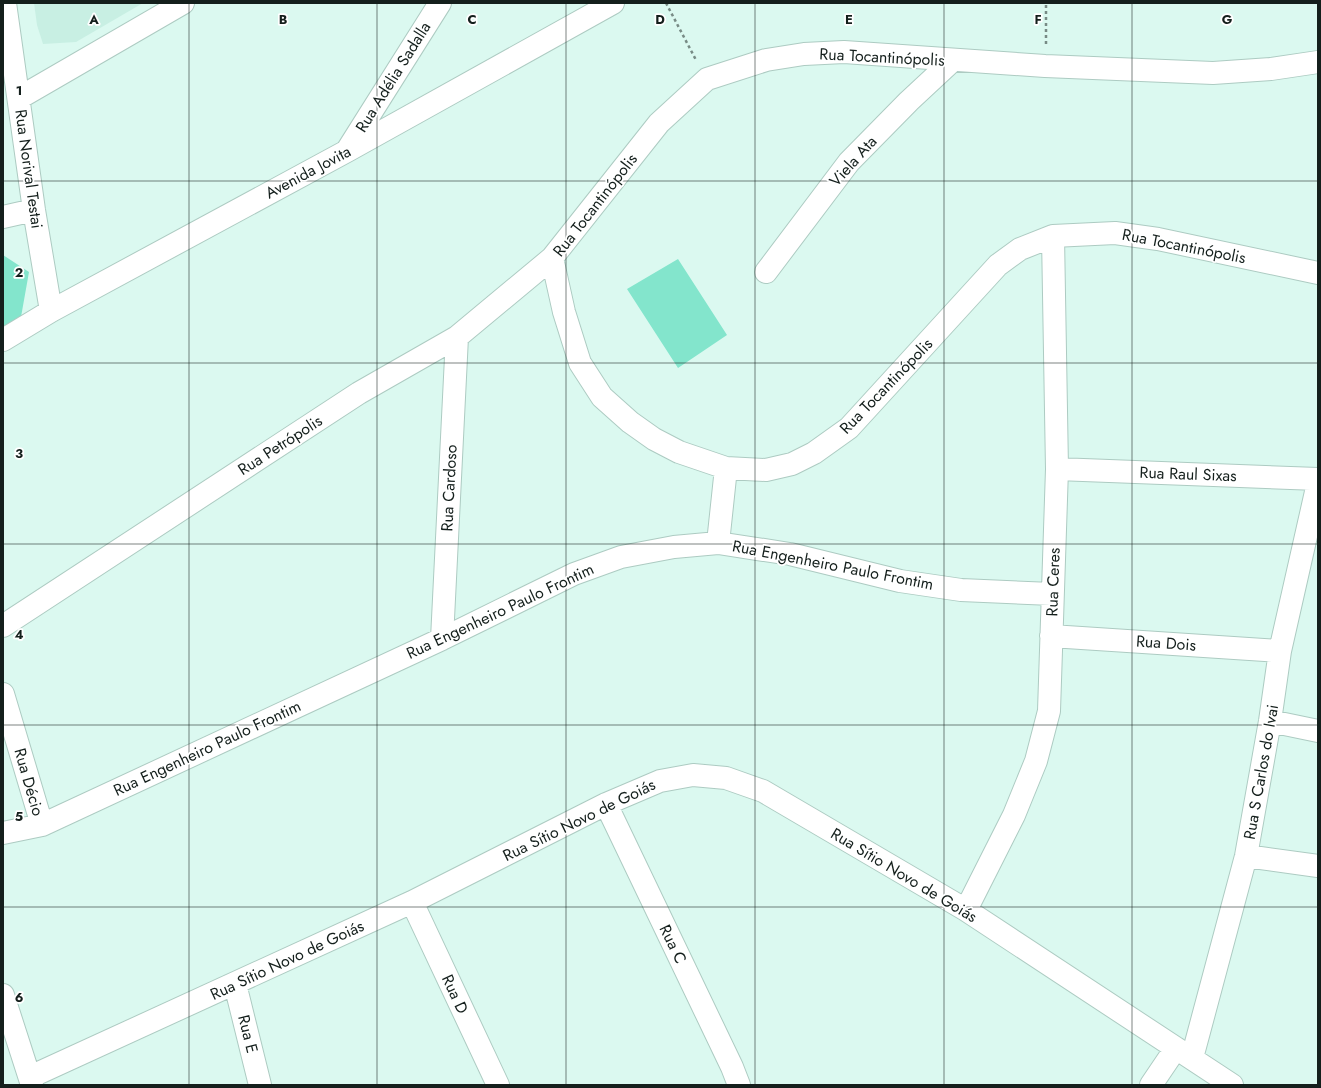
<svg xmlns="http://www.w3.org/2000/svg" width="1321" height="1088" font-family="Jost,sans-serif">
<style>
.built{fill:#c8efe3}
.green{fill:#83e5cc}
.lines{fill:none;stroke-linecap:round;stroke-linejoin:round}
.minor-casing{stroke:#adcbc2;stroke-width:24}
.path{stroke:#778b85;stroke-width:2.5;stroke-dasharray:3 3;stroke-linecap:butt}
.minor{stroke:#fff;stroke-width:22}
.grid{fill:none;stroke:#141f1c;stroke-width:1;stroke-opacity:0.55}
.labels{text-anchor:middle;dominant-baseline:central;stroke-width:3.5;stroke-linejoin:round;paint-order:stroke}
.street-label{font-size:16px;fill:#141f1c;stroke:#fff}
.grid-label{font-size:13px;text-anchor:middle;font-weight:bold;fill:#141f1c;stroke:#fff;stroke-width:3.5;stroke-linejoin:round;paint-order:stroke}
</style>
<rect width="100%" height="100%" fill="#dbf9f0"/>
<path class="built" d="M 34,3 L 143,3 L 76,42 L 43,44 L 37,25 Z"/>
<path class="green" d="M 3,255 L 29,272 L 21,317 L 3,328 Z
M 678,259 L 727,335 L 678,368 L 627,289 Z"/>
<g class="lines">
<g class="minor-casing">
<path id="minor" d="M 5,3 L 34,210 L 51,311
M 1318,62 L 1271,69 L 1213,73 L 1045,66 L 844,52 L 804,54 L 766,60 L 707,79 L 659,123 L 552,258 L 564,312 L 580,363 L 602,397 L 630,422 L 654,439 L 679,452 L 726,468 L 766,470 L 792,464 L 814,453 L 849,428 L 998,265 L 1020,249 L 1053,236 L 1115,233 L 1158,239 L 1318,273
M 19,98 L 183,3
M 348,149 L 440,3
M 3,217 L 34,210
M 766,272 L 849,162 L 909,101 L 952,61
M 3,340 L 51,311 L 347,151 L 613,3
M 1057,469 L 1318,479
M 718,543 L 726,468
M 3,626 L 359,393 L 457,337 L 552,258
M 1051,636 L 1280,651
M 442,639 L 457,337
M 3,694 L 42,825
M 1270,721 L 1318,731
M 606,804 L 732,1067 L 739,1085
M 3,833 L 42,825 L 442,639 L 574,574 L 621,557 L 674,547 L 718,543 L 790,554 L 900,581 L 927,585 L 961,590 L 1052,594
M 1246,856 L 1318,866
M 412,902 L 498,1085
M 966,910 L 1014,815 L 1036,761 L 1049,711 L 1057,469 L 1053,236
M 235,984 L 260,1085
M 3,995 L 32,1085
M 1192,1058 L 1246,856 L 1270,721 L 1280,651 L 1318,483
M 30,1077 L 412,902 L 606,804 L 660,781 L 693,775 L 726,778 L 763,791 L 966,910 L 1232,1085
M 1151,1085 L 1176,1048"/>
</g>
<path class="path" d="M 666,3 L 696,60
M 1046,44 L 1046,3"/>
<use href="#minor" class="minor"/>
</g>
<path class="grid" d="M 189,3 L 189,1085M 377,3 L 377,1085M 566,3 L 566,1085M 755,3 L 755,1085M 944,3 L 944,1085M 1132,3 L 1132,1085M 3,181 L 1318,181M 3,363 L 1318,363M 3,544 L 1318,544M 3,725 L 1318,725M 3,907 L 1318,907"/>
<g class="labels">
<g class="street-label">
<text transform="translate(882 57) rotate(3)">Rua Tocantinópolis</text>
<text transform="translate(393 77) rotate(-58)">Rua Adélia Sadalla</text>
<text transform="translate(853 161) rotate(-48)">Viela Ata</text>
<text transform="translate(29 169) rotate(82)">Rua Norival Testai</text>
<text transform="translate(308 172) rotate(-28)">Avenida Jovita</text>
<text transform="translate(595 205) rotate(-52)">Rua Tocantinópolis</text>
<text transform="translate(1184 246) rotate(11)">Rua Tocantinópolis</text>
<text transform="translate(886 386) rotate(-46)">Rua Tocantinópolis</text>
<text transform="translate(280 445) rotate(-33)">Rua Petrópolis</text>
<text transform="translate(1188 474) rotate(2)">Rua Raul Sixas</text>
<text transform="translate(449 488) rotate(-87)">Rua Cardoso</text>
<text transform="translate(833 565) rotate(11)">Rua Engenheiro Paulo Frontim</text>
<text transform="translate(1053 582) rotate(-88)">Rua Ceres</text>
<text transform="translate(500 611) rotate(-25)">Rua Engenheiro Paulo Frontim</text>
<text transform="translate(1166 643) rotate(4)">Rua Dois</text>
<text transform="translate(207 748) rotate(-25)">Rua Engenheiro Paulo Frontim</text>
<text transform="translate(1261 772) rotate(-80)">Rua S Carlos do Ivai</text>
<text transform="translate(29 782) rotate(74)">Rua Décio</text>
<text transform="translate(579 820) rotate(-26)">Rua Sítio Novo de Goiás</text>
<text transform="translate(904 875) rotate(31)">Rua Sítio Novo de Goiás</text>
<text transform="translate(673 944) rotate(64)">Rua C</text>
<text transform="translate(287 960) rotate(-25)">Rua Sítio Novo de Goiás</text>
<text transform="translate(455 994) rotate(65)">Rua D</text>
<text transform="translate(248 1034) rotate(76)">Rua E</text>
</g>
</g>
<g class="grid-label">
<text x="94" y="24">A</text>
<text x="283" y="24">B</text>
<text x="472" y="24">C</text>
<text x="660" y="24">D</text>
<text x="849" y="24">E</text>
<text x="1038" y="24">F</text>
<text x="1227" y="24">G</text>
<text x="19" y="95">1</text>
<text x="19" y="277">2</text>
<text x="19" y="458">3</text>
<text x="19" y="639">4</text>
<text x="19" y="821">5</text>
<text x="19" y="1002">6</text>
</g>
<rect width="1321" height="1088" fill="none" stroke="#141f1c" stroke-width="8"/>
</svg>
